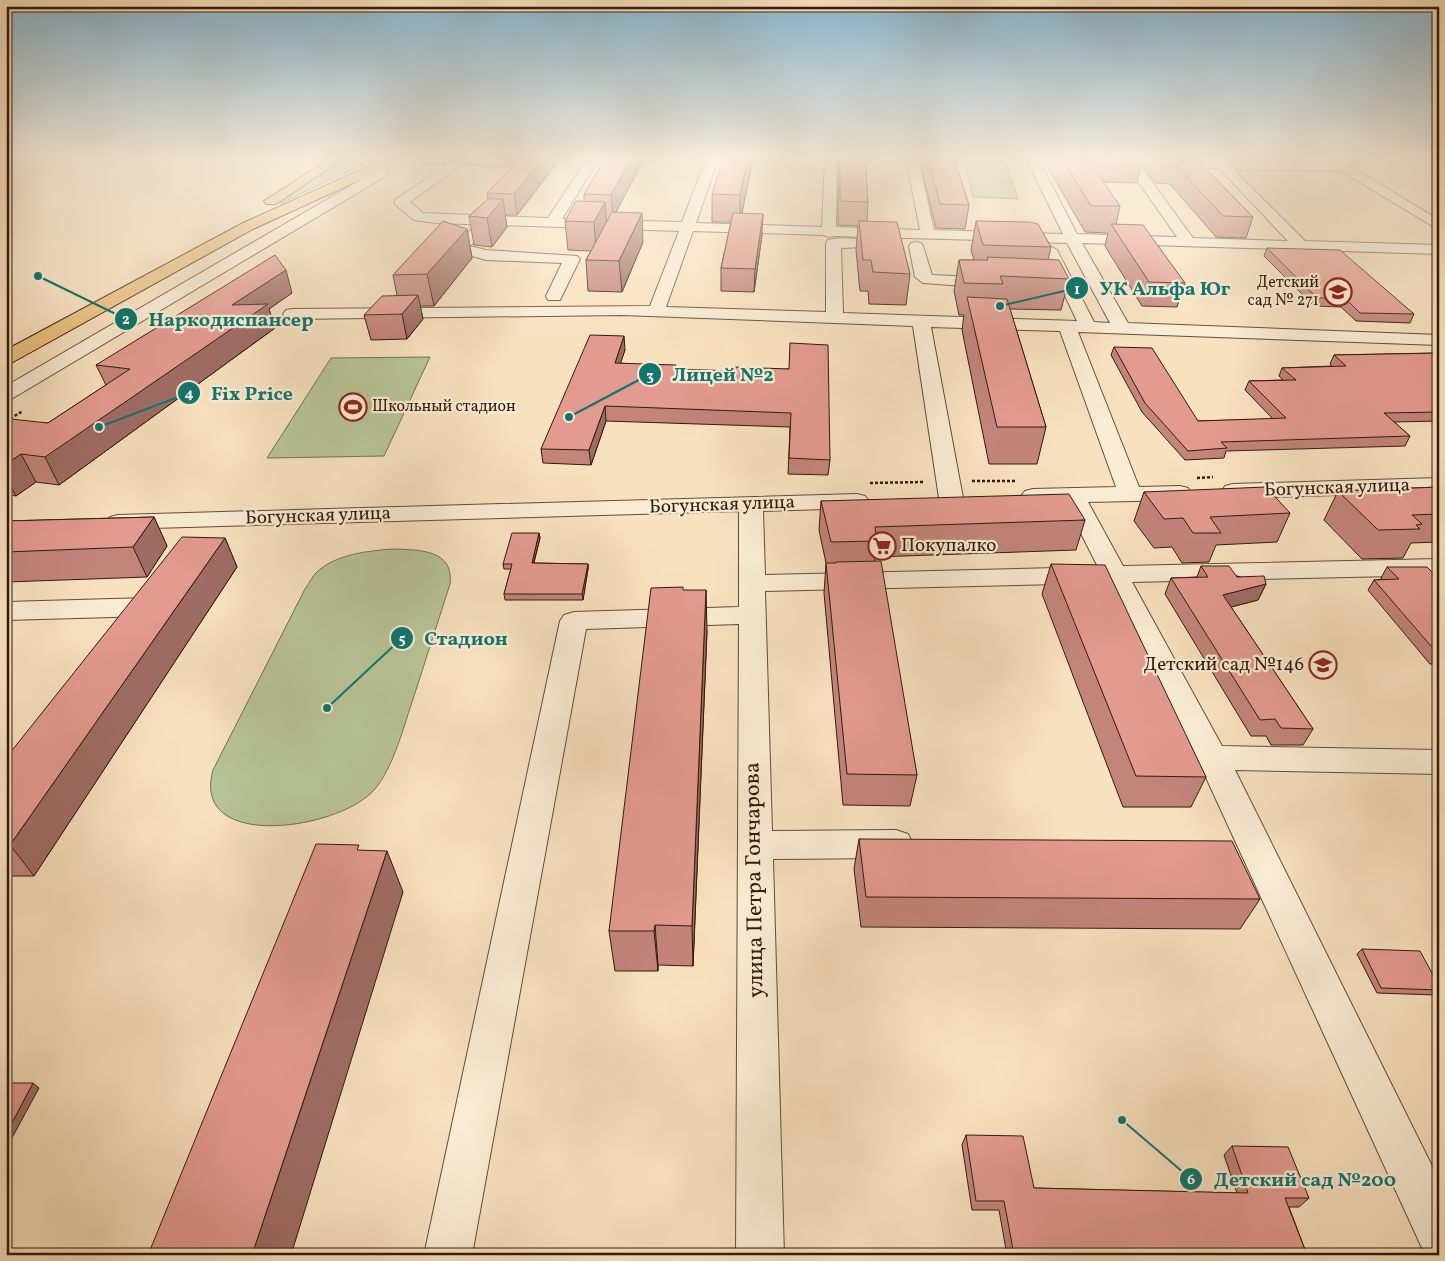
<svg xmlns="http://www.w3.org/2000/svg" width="1445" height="1261" font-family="Vollkorn,serif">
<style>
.green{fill:#b7c497;stroke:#756f50}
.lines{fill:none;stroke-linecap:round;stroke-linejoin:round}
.minor-casing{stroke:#644c37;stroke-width:2}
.highway-casing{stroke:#331a0a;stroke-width:2}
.path-far1{stroke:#331a0a;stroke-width:1;stroke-dasharray:2 1;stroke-linecap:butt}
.path{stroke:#331a0a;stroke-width:2.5;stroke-dasharray:3 2;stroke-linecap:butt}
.minor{fill:#faecd5;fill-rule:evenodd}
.highway{fill:#ecc080;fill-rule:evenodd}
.wall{fill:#c3847c;stroke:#331a0a}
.shaded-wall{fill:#9f6c65;stroke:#331a0a}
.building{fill:#e39a90;stroke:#331a0a}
.labels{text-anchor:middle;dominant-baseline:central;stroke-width:4.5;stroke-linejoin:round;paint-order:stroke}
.far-poi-label{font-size:16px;fill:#331a0a;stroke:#faecd5;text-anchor:end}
.street-label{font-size:19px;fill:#331a0a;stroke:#faecd5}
.poi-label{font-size:19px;fill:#331a0a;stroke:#faecd5;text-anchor:start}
.near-street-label{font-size:22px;fill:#331a0a;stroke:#faecd5}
.leader{fill:none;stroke:#0f766e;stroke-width:2}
.callout-dot{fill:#0f766e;stroke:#faecd5;stroke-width:2}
.mark-label{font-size:15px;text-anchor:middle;font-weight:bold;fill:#fff}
.callout-label{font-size:20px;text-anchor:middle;font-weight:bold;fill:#0f766e;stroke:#faecd5;stroke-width:4.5;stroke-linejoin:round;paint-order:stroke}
</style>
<rect width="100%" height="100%" fill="#f8e1bf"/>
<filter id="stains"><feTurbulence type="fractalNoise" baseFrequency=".004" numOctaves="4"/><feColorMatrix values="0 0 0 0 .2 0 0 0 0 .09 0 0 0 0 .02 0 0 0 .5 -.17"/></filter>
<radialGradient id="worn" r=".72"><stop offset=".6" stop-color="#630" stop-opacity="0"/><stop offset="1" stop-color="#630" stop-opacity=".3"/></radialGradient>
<path class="green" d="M 964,159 L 1005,161 L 1018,199 L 973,197 Z
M 342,162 L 363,164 L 282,203 L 277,202 Z
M 430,357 L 384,456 L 267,458 L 331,358 Z
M 393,549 C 419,550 454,549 450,584 C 438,621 426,659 414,696 C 404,725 394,767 374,790 C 339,830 190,852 213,770 L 305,589 C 309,584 312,577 316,573 C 335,554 368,551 393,549 Z"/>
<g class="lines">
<g class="minor-casing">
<path id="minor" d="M 6,159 L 29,159 L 23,163 L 6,164 Z
M 456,159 L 470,159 L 410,202 L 423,213 L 548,218 L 587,159 L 599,159 L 562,219 L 682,222 L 706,159 L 718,159 L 696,223 L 822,227 L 825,159 L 837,159 L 836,227 L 920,230 L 906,159 L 918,159 L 934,230 L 1063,234 L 1026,159 L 1038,159 L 1077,234 L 1177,237 L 1128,167 C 1115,166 1076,169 1068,159 L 1339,163 L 1340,159 L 1350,159 L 1350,166 L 1439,220 L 1439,230 L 1341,171 L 1233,169 L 1305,241 L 1439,245 L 1439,254 L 1082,243 L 1128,323 L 1439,335 L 1439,345 L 1078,332 L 1139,487 L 1180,486 L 1188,488 L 1191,493 L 1188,498 L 1180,500 L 1088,502 L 1123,566 L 1439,559 L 1439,575 L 1132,582 L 1222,746 L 1439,750 L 1439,774 L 1235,770 L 1439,1180 L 1439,1254 L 1422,1248 L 1197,758 L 1106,583 L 765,591 L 772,831 L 896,830 L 908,834 L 913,844 L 908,854 L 896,858 L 773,859 L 784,1255 L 736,1255 L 739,624 L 586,629 L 472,1255 L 424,1255 L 560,621 L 564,615 L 574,612 L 739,607 L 739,511 L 118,529 L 110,527 L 106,522 L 110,517 L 118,515 L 857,494 L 865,496 L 869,501 L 865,506 L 857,508 L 763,511 L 765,575 L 1098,567 L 1065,502 L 1033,503 L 1025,501 L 1021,496 L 1025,491 L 1033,489 L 1116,487 L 1060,331 L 931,327 L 963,498 L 959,503 L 951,505 L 943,503 L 939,498 L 913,326 L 622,315 L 292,319 L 286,318 L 283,314 L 286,310 L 292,309 L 650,306 L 679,231 L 436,223 L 414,220 L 396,205 L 394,202 L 396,199 ZM 1141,167 L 1219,168 L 1288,241 L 1193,238 ZM 693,231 L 823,235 L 829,237 L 834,236 L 1019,241 L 1015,245 L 1017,248 L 1040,252 L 1046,256 L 1077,321 L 843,313 L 841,248 L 867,247 L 869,244 L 867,241 C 856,238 839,237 828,240 L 826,243 L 826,312 L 666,307 ZM 1031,242 L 1067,243 L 1110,323 L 1094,322 L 1057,250 L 1049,245 Z
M 1421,159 L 1439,160 L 1439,169 Z
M 384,160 L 390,164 L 386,176 L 13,398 L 6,400 L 6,386 L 376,171 L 380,161 Z
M 478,227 L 483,228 L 485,231 L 470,246 L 486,250 L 577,256 L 580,259 L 560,300 L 548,300 L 546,296 L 562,263 L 486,260 L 455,251 L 453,248 L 455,245 L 473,228 Z
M 916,242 L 921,243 L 923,246 L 932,275 L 993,278 L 999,280 L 1001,283 L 999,286 L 993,288 L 923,283 L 915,277 L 909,246 L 911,243 Z
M 1439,478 L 1439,492 L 1233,498 L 1225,496 L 1222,491 L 1225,486 L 1233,484 Z
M 148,598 L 157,601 L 161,607 L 157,613 L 148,616 L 6,620 L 6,602 Z"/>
</g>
<g class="highway-casing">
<path id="highway" d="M 329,159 L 343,159 L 276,204 L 266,204 L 264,201 Z
M 385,159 L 401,159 L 399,162 L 253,229 L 13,362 L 6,364 L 6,350 L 243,223 Z"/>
</g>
<path class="path-far1" d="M 1393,159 L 1411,168"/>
<path class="path" d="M 6,421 L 23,411
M 1197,478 L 1213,477
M 972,481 L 1016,481
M 870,483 L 923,482"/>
<use href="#minor" class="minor"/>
<use href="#highway" class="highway"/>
</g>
<path class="wall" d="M 420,159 L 453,159 L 444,165 L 421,164 Z
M 463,159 L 560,159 L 517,215 L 505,215 L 507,227 L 492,247 L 474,245 L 469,216 L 488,199 L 487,193 L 512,167 L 464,165 Z
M 644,159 L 616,212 L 643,242 L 622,292 L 588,291 L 586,260 L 591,251 L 568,250 L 565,221 L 584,202 L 584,194 Z
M 753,159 L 742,213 L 762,235 L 754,292 L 721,291 L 721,268 L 731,222 L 712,222 L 712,194 Z
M 838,159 L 865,159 L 868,202 L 867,221 L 910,274 L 906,305 L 869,304 L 868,291 L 860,291 L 856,250 L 858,226 L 838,225 Z
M 919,159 L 954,159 L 969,205 L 965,229 L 936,228 Z
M 1043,159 L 1143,159 L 1137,183 L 1103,182 L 1120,206 L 1116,225 L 1185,283 L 1177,307 L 1142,306 L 1105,246 L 1108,233 L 1085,232 Z
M 1147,159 L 1196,159 L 1253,217 L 1246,238 L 1216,237 L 1170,184 L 1155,183 L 1145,169 Z
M 1239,159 L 1300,159 L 1299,160 Z
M 1327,159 L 1339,159 L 1338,161 L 1328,161 Z
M 1351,159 L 1361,159 L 1360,162 L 1352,162 Z
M 976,221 L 1051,247 L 1048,260 L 1069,279 L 1061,310 L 1010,309 L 1046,427 L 1037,464 L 989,464 L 962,330 L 964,315 L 959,315 L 954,291 L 959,260 L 974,260 L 971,250 Z
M 467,229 L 472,258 L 434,306 L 420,306 L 423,319 L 407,339 L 371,340 L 364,315 L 397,295 L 393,275 Z
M 1267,248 L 1414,314 L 1410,323 L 1356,321 L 1341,307 L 1314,306 L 1264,256 Z
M 292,293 L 269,309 L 275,328 L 59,485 L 36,482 L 16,496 L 6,494 L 6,421 L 48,423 L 106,385 L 96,365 Z
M 1114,347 L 1198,421 L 1273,419 L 1245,390 L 1249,381 L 1283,380 L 1279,376 L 1282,368 L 1332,366 L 1330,364 L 1334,355 L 1439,353 L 1439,421 L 1394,422 L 1410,436 L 1405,446 L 1226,451 L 1224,458 L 1185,460 L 1142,412 L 1111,355 Z
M 625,350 L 620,363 L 676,369 L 732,371 L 789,369 L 830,460 L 828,475 L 788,474 L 790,427 L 606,421 L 591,465 L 543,463 L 541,449 Z
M 1439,487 L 1439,542 L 1411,543 L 1403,558 L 1362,559 L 1324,520 L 1338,491 Z
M 1144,492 L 1290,513 L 1277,542 L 1216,545 L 1209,562 L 1182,563 L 1172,547 L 1154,548 L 1134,521 Z
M 821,501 L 1085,520 L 1076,550 L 875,557 L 875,561 L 917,775 L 910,806 L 843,805 L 824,593 L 826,563 L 819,530 Z
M 154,517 L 167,546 L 147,577 L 6,582 L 6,521 Z
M 539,533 L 540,538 L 534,563 L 588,564 L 588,569 L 583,600 L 505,600 L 504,594 L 511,569 L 504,569 L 503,564 Z
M 225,538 L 237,567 L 34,876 L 6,876 L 6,758 Z
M 1051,564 L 1206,777 L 1191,807 L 1123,807 L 1042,594 Z
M 1201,566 L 1266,584 L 1258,600 L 1231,607 L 1313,729 L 1303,745 L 1271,745 L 1266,736 L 1251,736 L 1165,594 L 1171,578 L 1197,577 Z
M 1387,567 L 1439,579 L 1439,664 L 1430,664 L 1368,590 L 1374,580 L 1382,579 L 1381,578 Z
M 684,590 L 707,631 L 693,966 L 658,965 L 658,971 L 615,971 L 609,931 Z
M 859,839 L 1260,899 L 1240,929 L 861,927 L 854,869 Z
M 1362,949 L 1439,990 L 1439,993 L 1436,995 L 1377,993 L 1357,954 Z
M 966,1135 L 1034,1188 L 1237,1193 L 1224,1155 L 1232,1146 L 1309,1198 L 1299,1207 L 1289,1207 L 1307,1255 L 1007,1255 L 999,1210 L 972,1210 L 962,1145 Z"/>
<path class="shaded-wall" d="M 443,159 L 453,159 L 444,165 Z
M 514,159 L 523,159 L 515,167 Z
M 543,159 L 560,159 L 517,215 L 514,194 Z
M 631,159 L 644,159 L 613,218 L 611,195 Z
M 748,159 L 753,159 L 740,222 L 740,195 Z
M 503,199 L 507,227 L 492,247 L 487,218 Z
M 605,202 L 607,231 L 596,251 L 594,222 Z
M 642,213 L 643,242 L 622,292 L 619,261 Z
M 763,214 L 762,235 L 754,292 L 755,269 Z
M 467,229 L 472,258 L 434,306 L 427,274 Z
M 286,270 L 292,293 L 269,309 L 275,328 L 59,485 L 45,457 L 232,305 Z
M 418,295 L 423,319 L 407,339 L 402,314 Z
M 624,336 L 625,350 L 616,377 L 615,363 Z
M 605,406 L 606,421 L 591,465 L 589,450 Z
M 21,454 L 36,482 L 16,496 L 6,478 L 6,464 Z
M 154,517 L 167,546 L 147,577 L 133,547 Z
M 539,533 L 540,538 L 532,569 L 532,563 Z
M 225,538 L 237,567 L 34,876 L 10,845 Z
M 588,564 L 588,569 L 583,600 L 582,594 Z
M 1266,584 L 1258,600 L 1216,611 L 1223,595 Z
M 706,590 L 707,631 L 693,966 L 692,926 Z
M 387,851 L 403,892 L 291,1255 L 252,1255 Z
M 655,925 L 658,965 L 658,971 L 654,931 Z
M 33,1083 L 39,1088 L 6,1149 L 6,1134 Z"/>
<path class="building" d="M 520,159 L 543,159 L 514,194 L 487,193 Z
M 605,159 L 631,159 L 611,195 L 584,194 Z
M 723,159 L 748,159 L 740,195 L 712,194 Z
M 840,159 L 865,159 L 868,202 L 840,201 Z
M 928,159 L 954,159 L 969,205 L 940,204 Z
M 1062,159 L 1088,159 L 1120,206 L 1091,206 Z
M 1156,159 L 1196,159 L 1253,217 L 1223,216 L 1176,165 L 1160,164 Z
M 488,199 L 503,199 L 487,218 L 469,216 Z
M 576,201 L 605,202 L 594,222 L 565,221 Z
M 612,212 L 642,213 L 619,261 L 586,260 Z
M 733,213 L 763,214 L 755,269 L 721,268 Z
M 443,221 L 467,229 L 427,274 L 393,275 Z
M 859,221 L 897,222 L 910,274 L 873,272 L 871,260 L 863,260 Z
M 976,221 L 1030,222 L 1038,224 L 1051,247 L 983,245 Z
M 1111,224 L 1143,225 L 1185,283 L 1149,282 Z
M 1267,248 L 1340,250 L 1414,314 L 1360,313 L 1345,298 L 1317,298 Z
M 275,255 L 286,270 L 232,305 L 268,304 L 45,457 L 21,454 L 6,464 L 6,421 L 11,419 L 48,423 L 130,369 L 96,365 Z
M 987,257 L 1059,260 L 1069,279 L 1000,276 L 1003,284 L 964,283 L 959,260 L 988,260 Z
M 418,295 L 402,314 L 364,315 L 382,296 Z
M 967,297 L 1007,299 L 1046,427 L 997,427 Z
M 590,335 L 624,336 L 615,363 L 676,365 L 675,369 L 732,371 L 733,367 L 789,369 L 790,343 L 828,345 L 830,460 L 789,458 L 791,413 L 605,406 L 589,450 L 541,449 Z
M 1114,347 L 1152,348 L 1198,421 L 1286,418 L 1249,381 L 1296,380 L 1282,368 L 1346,366 L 1334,355 L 1439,353 L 1439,412 L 1384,413 L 1410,436 L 1221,442 L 1227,448 L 1188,451 L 1145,403 Z
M 1266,487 L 1290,513 L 1210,517 L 1221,533 L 1193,533 L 1183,518 L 1164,519 L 1144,492 Z
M 1439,487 L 1439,514 L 1412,515 L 1422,524 L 1416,525 L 1420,529 L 1378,530 L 1338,491 Z
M 1069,494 L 1085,520 L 875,527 L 877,541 L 831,542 L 821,501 Z
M 154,517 L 133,547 L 6,552 L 6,521 Z
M 512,533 L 539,533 L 532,563 L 588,564 L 582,594 L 504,594 L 512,564 L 503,564 Z
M 182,537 L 225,538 L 10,845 L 6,845 L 6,758 Z
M 881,561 L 917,775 L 847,774 L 826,563 L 836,563 L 836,562 Z
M 1051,564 L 1105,565 L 1206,777 L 1136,776 Z
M 1201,566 L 1229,566 L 1237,577 L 1264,576 L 1266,584 L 1223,595 L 1313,729 L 1281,728 L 1275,719 L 1260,720 L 1171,578 L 1208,577 Z
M 1387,567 L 1427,567 L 1439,579 L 1439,653 L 1437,653 L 1374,580 L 1399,579 Z
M 683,587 L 683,590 L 706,590 L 692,926 L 655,925 L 654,931 L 609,931 L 651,588 Z
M 859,839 L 1232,841 L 1260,899 L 866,897 Z
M 316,844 L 359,845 L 357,850 L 387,851 L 252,1255 L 148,1255 Z
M 1362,949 L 1420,951 L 1439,986 L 1439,990 L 1381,988 Z
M 6,1083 L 33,1083 L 6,1134 Z
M 966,1135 L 1023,1136 L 1034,1188 L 1248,1193 L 1232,1146 L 1288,1147 L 1309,1198 L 1285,1198 L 1307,1255 L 1014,1255 L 1004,1201 L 976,1201 Z"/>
<linearGradient id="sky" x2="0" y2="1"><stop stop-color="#8ab8d2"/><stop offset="0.47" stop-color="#fcf2e2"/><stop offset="1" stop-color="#fcf2e2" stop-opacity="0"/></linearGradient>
<rect width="1445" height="335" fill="url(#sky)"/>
<defs>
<g id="school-ring" transform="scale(1.4375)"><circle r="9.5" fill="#faecd5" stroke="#8f2418" stroke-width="1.5"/><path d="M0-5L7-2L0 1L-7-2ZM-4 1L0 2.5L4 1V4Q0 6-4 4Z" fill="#8f2418"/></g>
<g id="stadium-ring" transform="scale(1.4375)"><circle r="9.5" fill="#faecd5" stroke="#8f2418" stroke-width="1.5"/><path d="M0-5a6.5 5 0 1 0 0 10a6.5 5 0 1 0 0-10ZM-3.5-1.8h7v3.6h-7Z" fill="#8f2418"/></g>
<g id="supermarket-ring" transform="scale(1.4375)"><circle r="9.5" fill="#faecd5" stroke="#8f2418" stroke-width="1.5"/><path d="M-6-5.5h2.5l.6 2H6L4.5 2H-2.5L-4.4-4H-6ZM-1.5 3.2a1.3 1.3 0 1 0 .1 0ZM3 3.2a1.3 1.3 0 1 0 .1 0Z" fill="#8f2418"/></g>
</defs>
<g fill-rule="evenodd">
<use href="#school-ring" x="1338" y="292"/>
<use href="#stadium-ring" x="353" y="407"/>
<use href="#supermarket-ring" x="882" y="546"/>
<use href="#school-ring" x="1323" y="665"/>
</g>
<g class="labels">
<g class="far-poi-label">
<text x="1319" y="283">Детский<tspan x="1319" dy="18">сад № 271</tspan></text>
<text x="372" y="407" text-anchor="start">Школьный стадион</text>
</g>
<g class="street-label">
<text transform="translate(1337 488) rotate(-2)">Богунская улица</text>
<text transform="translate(722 505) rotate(-2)">Богунская улица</text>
<text transform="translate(318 516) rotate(-2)">Богунская улица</text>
</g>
<g class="poi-label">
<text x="901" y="546">Покупалко</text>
<text x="1304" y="665" text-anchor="end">Детский сад №146</text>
</g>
<g class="near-street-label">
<text transform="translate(755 880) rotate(-91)">улица Петра Гончарова</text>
</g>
</g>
<path class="leader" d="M1000 306L1077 288M38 276L126 319M569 417L650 374M99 427L189 393M327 708L402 638M1122 1120L1191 1179"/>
<g class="callout-dot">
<circle cx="1000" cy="306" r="5"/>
<circle cx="38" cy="276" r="5"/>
<circle cx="569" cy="417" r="5"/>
<circle cx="99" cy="427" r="5"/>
<circle cx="327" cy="708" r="5"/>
<circle cx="1122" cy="1120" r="5"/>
<circle cx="1077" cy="288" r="12"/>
<circle cx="126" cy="319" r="12"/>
<circle cx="650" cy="374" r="12"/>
<circle cx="189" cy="393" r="12"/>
<circle cx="402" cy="638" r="12"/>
<circle cx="1191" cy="1179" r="12"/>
</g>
<g class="mark-label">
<text x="1077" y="294">1</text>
<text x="126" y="324">2</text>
<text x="650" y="380">3</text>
<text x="189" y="398">4</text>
<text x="402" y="643">5</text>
<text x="1191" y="1184">6</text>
</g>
<g class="callout-label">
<text x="1165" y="295">УК Альфа Юг</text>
<text x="231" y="326">Наркодиспансер</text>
<text x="723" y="381">Лицей №2</text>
<text x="252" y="400">Fix Price</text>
<text x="466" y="645">Стадион</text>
<text x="1305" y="1186">Детский сад №200</text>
</g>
<rect width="1445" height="1261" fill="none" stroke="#f8e1bf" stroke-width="25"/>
<rect x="8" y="8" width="1430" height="1246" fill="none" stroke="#331a0a" stroke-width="2.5"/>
<rect x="12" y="12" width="1420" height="1236" fill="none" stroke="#331a0a"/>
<rect width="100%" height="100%" filter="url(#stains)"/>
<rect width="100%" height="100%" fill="url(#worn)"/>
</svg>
